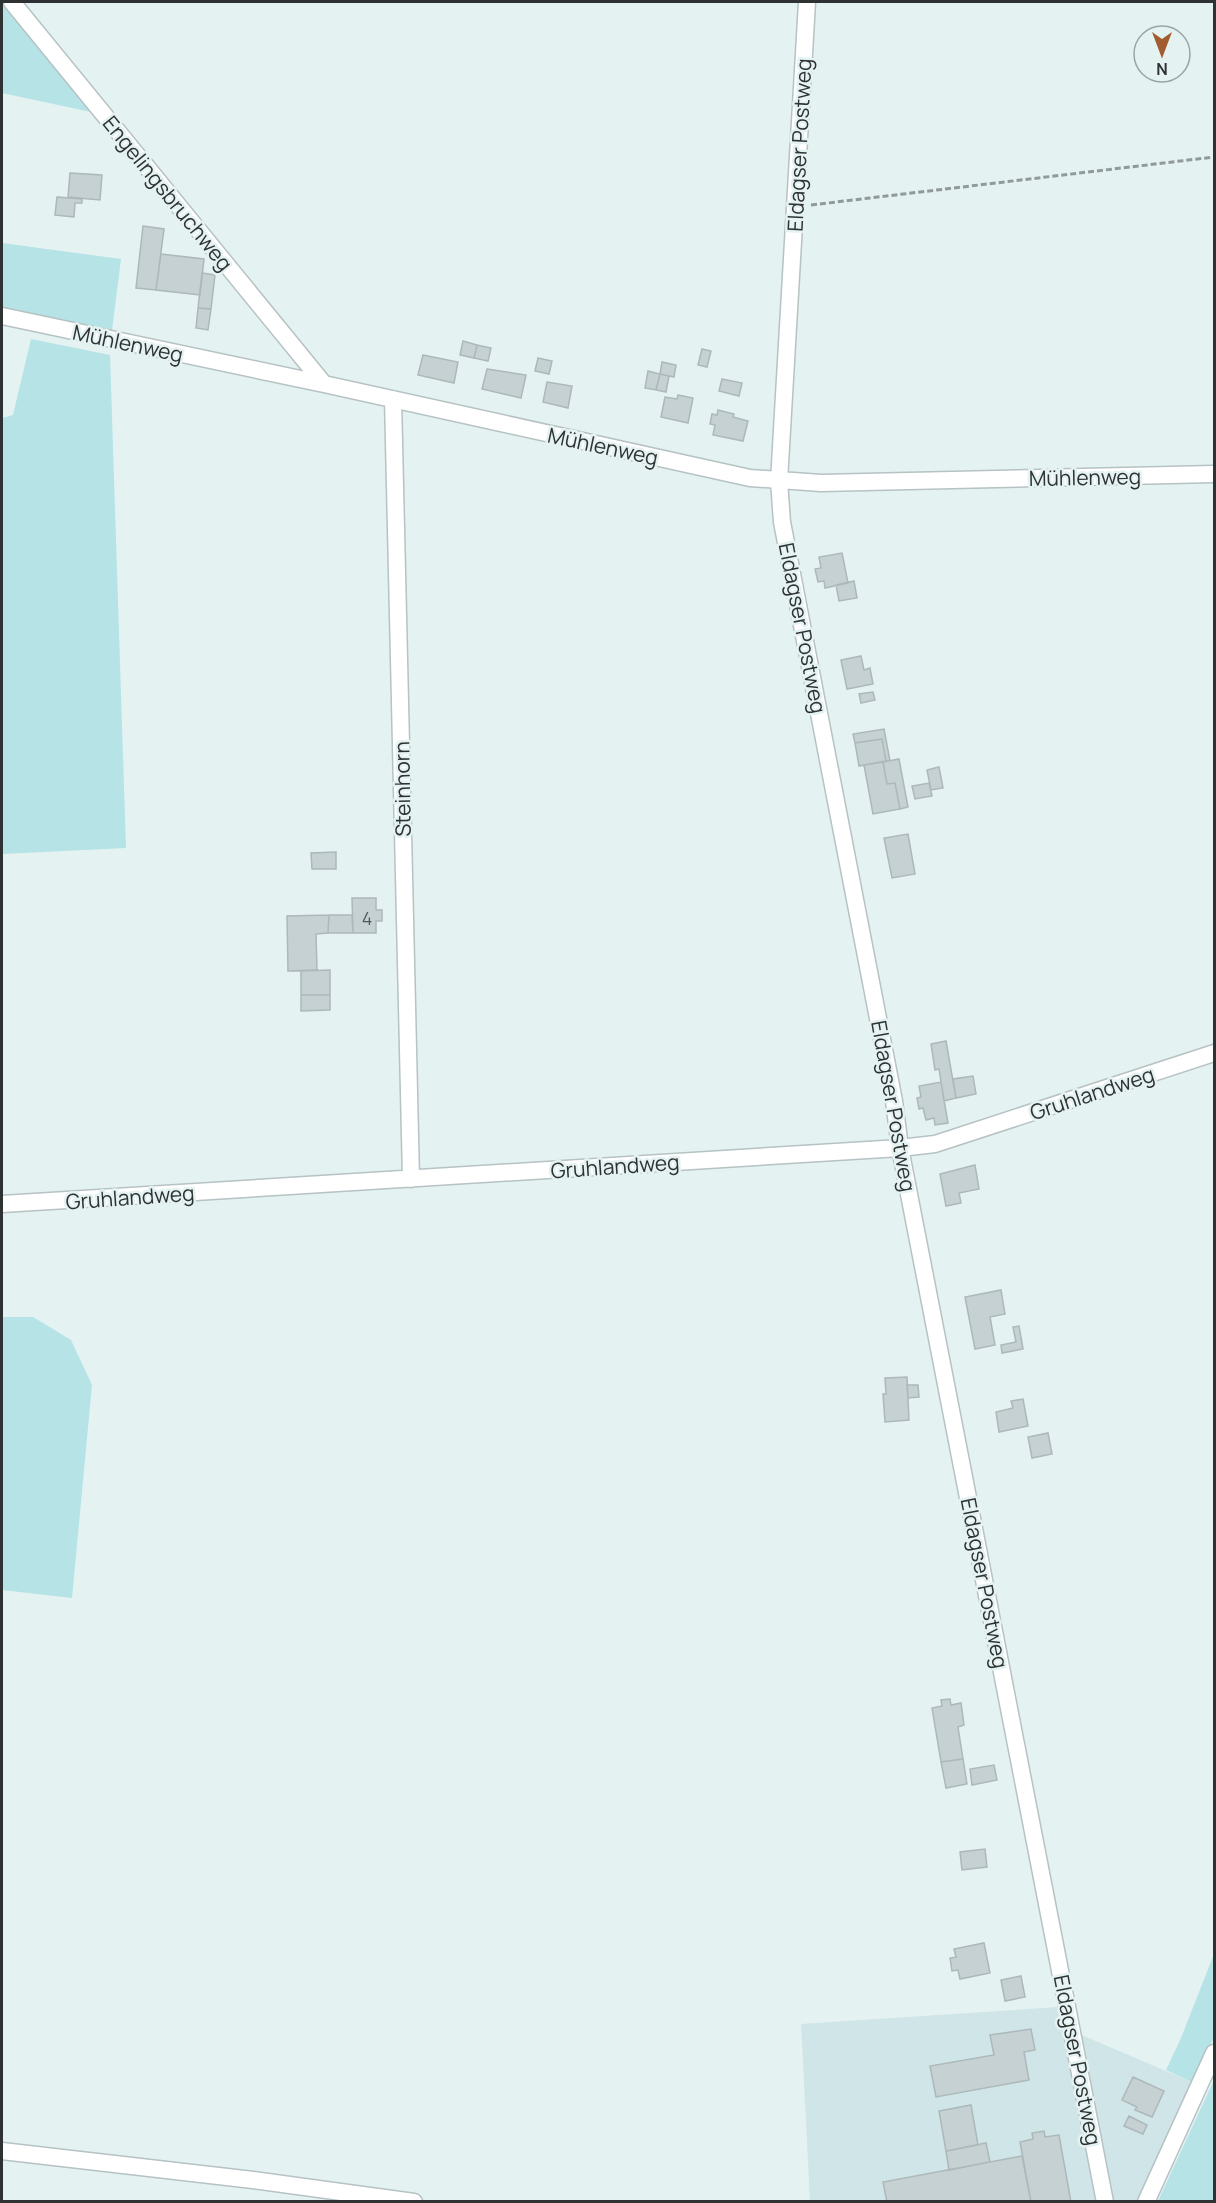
<svg xmlns="http://www.w3.org/2000/svg" width="1216" height="2203" font-family="Manrope,sans-serif">
<style>
.built{fill:#d0e5e7}
.green{fill:#b5e3e6}
.building{fill:#c5d1d2;stroke:#acb8b9;stroke-width:1.5}
.lines{fill:none;stroke-linecap:round;stroke-linejoin:round}
.minor-casing{stroke:#b6c2c3;stroke-width:19}
.path{stroke:#919a9a;stroke-width:3;stroke-dasharray:6 3;stroke-linecap:butt}
.minor{stroke:#fff;stroke-width:16}
.labels{text-anchor:middle;dominant-baseline:central;stroke-width:5;stroke-linejoin:round;paint-order:stroke}
.number-label{font-size:18px;fill:#545a5b}
.street-label{font-size:21px;fill:#2e3233;stroke:#e5f2f2}
</style>
<rect width="100%" height="100%" fill="#e5f2f2"/>
<path class="built" d="M 1058,2007 L 1063,2027 L 1194,2083 L 1137,2201 L 810,2201 L 801,2024 Z"/>
<path class="green" d="M 2,2 L 4,2 L 91,112 L 2,93 Z
M 2,243 L 121,259 L 112,330 L 2,307 Z
M 31,339 L 110,355 L 126,848 L 2,854 L 2,418 L 13,415 Z
M 2,1317 L 33,1317 L 71,1340 L 92,1385 L 72,1598 L 2,1590 Z
M 1214,1954 L 1214,2037 L 1194,2083 L 1166,2070 L 1181,2038 Z
M 1214,2080 L 1214,2201 L 1158,2201 Z"/>
<path class="building" d="M 70,173 L 102,175 L 100,200 L 68,197 Z
M 57,197 L 82,199 L 82,203 L 75,203 L 74,217 L 55,215 Z
M 143,226 L 164,229 L 156,290 L 136,288 Z
M 161,254 L 204,259 L 200,295 L 156,290 Z
M 202,273 L 215,275 L 211,309 L 198,308 Z
M 198,308 L 211,309 L 208,330 L 196,328 Z
M 463,341 L 477,345 L 474,358 L 460,355 Z
M 477,345 L 491,348 L 488,361 L 474,358 Z
M 702,349 L 711,351 L 707,367 L 698,365 Z
M 423,355 L 458,362 L 454,383 L 418,375 Z
M 538,358 L 552,361 L 549,374 L 535,371 Z
M 662,362 L 676,365 L 674,377 L 660,374 Z
M 487,369 L 526,375 L 521,398 L 482,389 Z
M 648,371 L 660,374 L 656,390 L 645,388 Z
M 660,374 L 669,376 L 666,392 L 656,390 Z
M 722,379 L 742,383 L 739,396 L 719,391 Z
M 547,382 L 572,386 L 568,408 L 543,402 Z
M 678,395 L 693,398 L 688,423 L 661,417 L 665,397 L 677,399 Z
M 718,410 L 734,414 L 733,417 L 748,421 L 743,441 L 713,435 L 715,425 L 710,424 L 712,414 L 717,415 Z
M 842,553 L 848,583 L 825,588 L 824,581 L 818,582 L 815,569 L 821,568 L 819,557 Z
M 854,581 L 857,598 L 839,601 L 836,585 Z
M 861,656 L 864,670 L 870,668 L 873,684 L 847,689 L 841,660 Z
M 873,692 L 875,700 L 861,703 L 859,694 Z
M 884,729 L 890,761 L 886,761 L 882,739 L 855,743 L 853,734 Z
M 882,739 L 886,761 L 859,766 L 855,743 Z
M 899,759 L 908,807 L 900,809 L 895,783 L 887,784 L 883,762 Z
M 883,762 L 887,784 L 895,783 L 900,809 L 873,814 L 864,765 Z
M 939,767 L 943,788 L 931,790 L 927,770 Z
M 929,783 L 932,796 L 915,799 L 912,786 Z
M 908,834 L 915,874 L 892,878 L 884,838 Z
M 336,852 L 336,869 L 312,869 L 311,853 Z
M 352,898 L 376,898 L 376,910 L 382,910 L 382,921 L 376,921 L 376,933 L 353,933 Z
M 329,915 L 328,933 L 316,934 L 317,970 L 288,971 L 287,916 Z
M 329,915 L 352,915 L 353,933 L 328,933 Z
M 330,970 L 330,995 L 301,995 L 301,971 Z
M 301,995 L 330,995 L 330,1010 L 301,1011 Z
M 946,1041 L 956,1098 L 944,1101 L 939,1069 L 935,1070 L 931,1044 Z
M 973,1076 L 976,1094 L 956,1098 L 953,1079 Z
M 941,1082 L 948,1123 L 935,1125 L 934,1118 L 926,1120 L 923,1108 L 919,1109 L 917,1098 L 921,1097 L 919,1086 Z
M 975,1165 L 979,1189 L 959,1193 L 961,1203 L 946,1206 L 940,1174 Z
M 1001,1290 L 1005,1314 L 990,1317 L 995,1345 L 975,1349 L 965,1297 Z
M 1019,1326 L 1023,1349 L 1002,1353 L 1001,1345 L 1016,1342 L 1013,1327 Z
M 907,1377 L 909,1420 L 885,1422 L 883,1394 L 886,1394 L 885,1378 Z
M 907,1385 L 918,1385 L 919,1397 L 908,1398 Z
M 1023,1399 L 1028,1426 L 999,1432 L 996,1412 L 1013,1408 L 1011,1401 Z
M 1048,1433 L 1052,1454 L 1032,1458 L 1028,1437 Z
M 950,1699 L 951,1705 L 961,1703 L 964,1725 L 958,1727 L 963,1759 L 941,1762 L 932,1708 L 942,1706 L 941,1700 Z
M 963,1759 L 967,1784 L 946,1788 L 941,1762 Z
M 994,1765 L 997,1780 L 972,1785 L 970,1769 Z
M 985,1849 L 987,1867 L 962,1870 L 960,1852 Z
M 984,1943 L 990,1973 L 960,1979 L 958,1970 L 952,1971 L 950,1958 L 956,1957 L 954,1949 Z
M 1021,1976 L 1025,1997 L 1005,2001 L 1001,1980 Z
M 1031,2029 L 1035,2050 L 1024,2052 L 1029,2080 L 936,2097 L 930,2066 L 994,2055 L 990,2035 Z
M 1133,2077 L 1164,2091 L 1152,2117 L 1135,2110 L 1137,2107 L 1122,2100 Z
M 971,2105 L 978,2145 L 946,2151 L 939,2111 Z
M 1129,2116 L 1147,2125 L 1143,2134 L 1124,2126 Z
M 1044,2131 L 1045,2137 L 1059,2135 L 1071,2202 L 1031,2202 L 1020,2142 L 1033,2139 L 1032,2133 Z
M 986,2143 L 990,2162 L 949,2170 L 946,2151 Z
M 1022,2156 L 1031,2202 L 887,2202 L 883,2182 Z"/>
<g class="lines">
<g class="minor-casing">
<path id="minor" d="M 12,2 L 324,384
M 807,2 L 779,481 L 782,522 L 894,1101 L 900,1148 L 1105,2202
M 2,316 L 324,384 L 750,478 L 821,483 L 1214,474
M 393,399 L 411,1179
M 2,1204 L 900,1148 L 935,1144 L 1214,1053
M 2,2151 L 253,2180 L 414,2202
M 1146,2202 L 1214,2053"/>
</g>
<path class="path" d="M 811,205 L 1214,157"/>
<use href="#minor" class="minor"/>
</g>
<g class="labels">
<g class="number-label">
<text x="367" y="918">4</text>
</g>
<g class="street-label">
<text transform="translate(799 145) rotate(-87)">Eldagser Postweg</text>
<text transform="translate(168 193) rotate(51)">Engelingsbruchweg</text>
<text transform="translate(128 343) rotate(12)">Mühlenweg</text>
<text transform="translate(603 446) rotate(12)">Mühlenweg</text>
<text transform="translate(1085 477) rotate(-1)">Mühlenweg</text>
<text transform="translate(803 628) rotate(79)">Eldagser Postweg</text>
<text transform="translate(402 789) rotate(-91)">Steinhorn</text>
<text transform="translate(1092 1093) rotate(-18)">Gruhlandweg</text>
<text transform="translate(894 1106) rotate(80)">Eldagser Postweg</text>
<text transform="translate(615 1166) rotate(-4)">Gruhlandweg</text>
<text transform="translate(130 1197) rotate(-4)">Gruhlandweg</text>
<text transform="translate(985 1583) rotate(79)">Eldagser Postweg</text>
<text transform="translate(1078 2060) rotate(79)">Eldagser Postweg</text>
</g>
</g>
<rect width="1216" height="2203" fill="none" stroke="#2e3233" stroke-width="6"/>
<g transform="translate(1162 54) rotate(180)"><circle r="28" fill="#e5f2f2" stroke="#9ca5a6" stroke-width="1.5"/>
<path d="M0-4.5L10 22L0 15L-10 22Z" fill="#a15c2f"/>
<text y="-9" font-size="16" font-weight="bold" text-anchor="middle" fill="#2e3233">N</text>
</g>
</svg>
